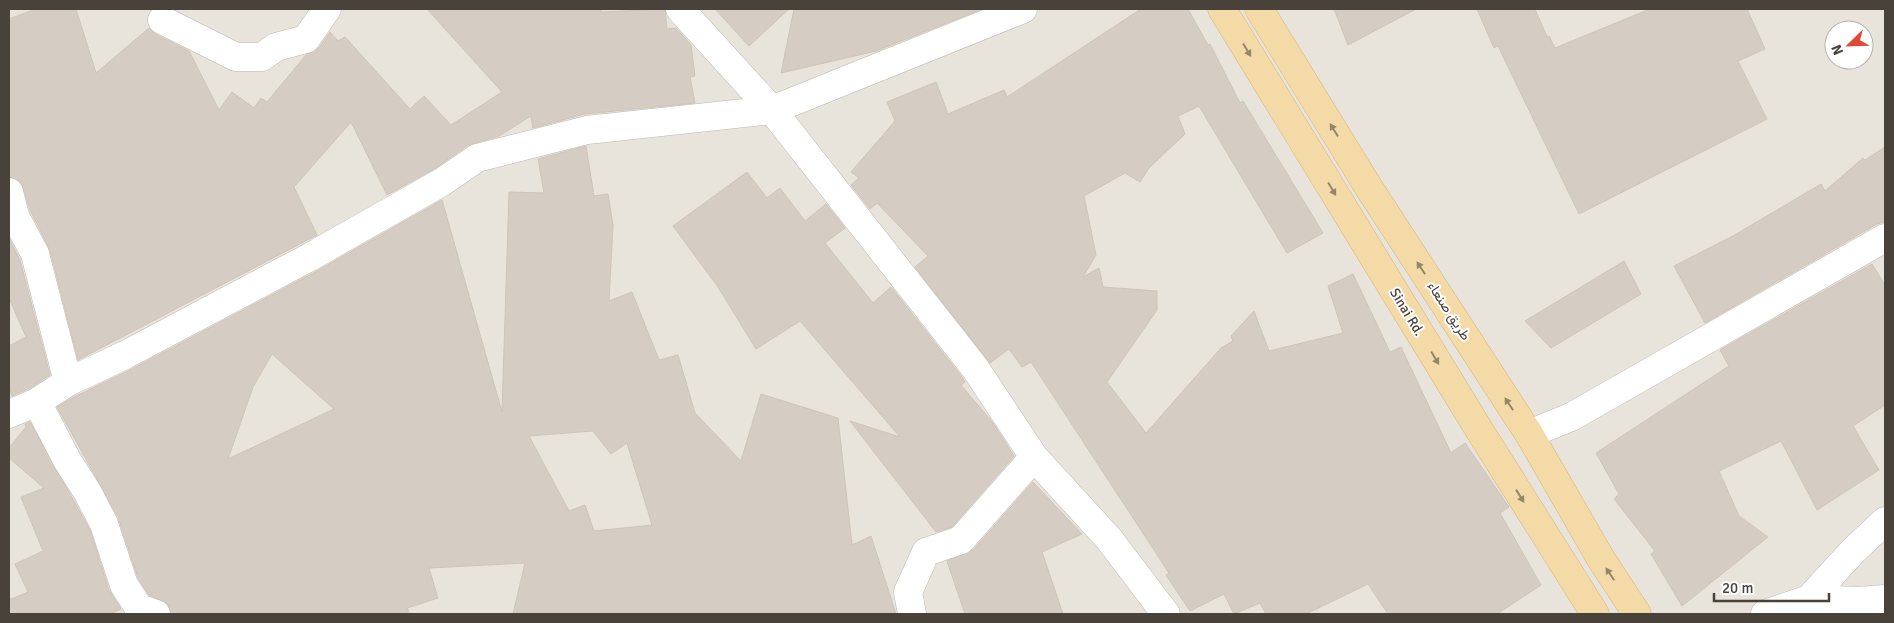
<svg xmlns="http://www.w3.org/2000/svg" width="1894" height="623" font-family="Signika,Vazirmatn,sans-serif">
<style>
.residential{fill:#e8e3db;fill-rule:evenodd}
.building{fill:#d5cdc3;stroke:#cfc4b7;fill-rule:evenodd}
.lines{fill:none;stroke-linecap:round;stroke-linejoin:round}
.minor-casing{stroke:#bfb9b0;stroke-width:29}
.major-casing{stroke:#d7b677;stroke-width:29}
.minor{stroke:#fff;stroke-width:28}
.major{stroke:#f3daa6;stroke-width:28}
.oneway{fill:#95866b}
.labels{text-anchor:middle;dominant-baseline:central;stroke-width:4;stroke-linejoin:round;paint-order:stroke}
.street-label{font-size:14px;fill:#48423a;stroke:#fff}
</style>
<rect width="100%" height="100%" fill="#f4f2ec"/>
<path class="residential" d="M 9,9 L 1885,9 L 1885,614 L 9,614 ZM 1834,30 L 1864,30 L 1864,60 L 1834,60 Z"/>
<path class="building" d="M 36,9 L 76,9 L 96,73 L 149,28 L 155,34 L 189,51 L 219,110 L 232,92 L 254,108 L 261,98 L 267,102 L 306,55 L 319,48 L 330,32 L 338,41 L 345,37 L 410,109 L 424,96 L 451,125 L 502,92 L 427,9 L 600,9 L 602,12 L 665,9 L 667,29 L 676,28 L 691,45 L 695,76 L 690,77 L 695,103 L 585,114 L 533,128 L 531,116 L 499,136 L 468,145 L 434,169 L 387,195 L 351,122 L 294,187 L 317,235 L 78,360 L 50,250 L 30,210 L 21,182 L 9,177 L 9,19 Z
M 715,9 L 789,9 L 749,46 Z
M 794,9 L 982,9 L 876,51 L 781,73 Z
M 1141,9 L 1188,9 L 1208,45 L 1210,44 L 1240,103 L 1243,101 L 1323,233 L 1287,253 L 1199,106 L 1178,116 L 1185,134 L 1149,168 L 1140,182 L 1125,173 L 1084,196 L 1096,255 L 1083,277 L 1099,268 L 1103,287 L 1157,291 L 1157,310 L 1107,382 L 1146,433 L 1221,348 L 1233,341 L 1231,336 L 1254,311 L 1269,351 L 1343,333 L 1328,286 L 1353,274 L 1390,352 L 1401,347 L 1451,453 L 1465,443 L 1509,507 L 1500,513 L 1541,585 L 1497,614 L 1388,614 L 1368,584 L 1306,614 L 1266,614 L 1260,603 L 1234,614 L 1224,594 L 1190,611 L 1166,575 L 1169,573 L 1031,362 L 1022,367 L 1009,349 L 990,363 L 915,267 L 928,256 L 877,203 L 870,209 L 851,185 L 859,178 L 851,172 L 895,121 L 887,102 L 936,82 L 948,114 L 1004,90 L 1007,97 Z
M 1334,9 L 1416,9 L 1348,45 Z
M 1477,9 L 1535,9 L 1547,37 L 1549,36 L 1555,48 L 1650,9 L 1747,9 L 1765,49 L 1738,61 L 1767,119 L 1579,214 L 1498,46 L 1494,48 Z
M 586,146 L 594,196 L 608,194 L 613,225 L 609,301 L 632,292 L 659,360 L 678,355 L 695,413 L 741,461 L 761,394 L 838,418 L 852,545 L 871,536 L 896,614 L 513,614 L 525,563 L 429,568 L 438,598 L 407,608 L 410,614 L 171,614 L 168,604 L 149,595 L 138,578 L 118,517 L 57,407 L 76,396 L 132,369 L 317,271 L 442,200 L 502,412 L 509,192 L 544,193 L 538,159 ZM 272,354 L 334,409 L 228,459 L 253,387 ZM 593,431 L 611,454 L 627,443 L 652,525 L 594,531 L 585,505 L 569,511 L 529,436 Z
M 1885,147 L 1885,222 L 1877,224 L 1705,323 L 1674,266 L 1733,236 L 1821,184 L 1825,191 L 1863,158 L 1865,160 Z
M 747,172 L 767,198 L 780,188 L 805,221 L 826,204 L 845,228 L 825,243 L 873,303 L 891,287 L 962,377 L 965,382 L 961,385 L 993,423 L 1014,456 L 952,527 L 936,532 L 850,421 L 900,437 L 800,321 L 756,349 L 718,287 L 673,226 Z
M 9,238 L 20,260 L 50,375 L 30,388 L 12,396 L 9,387 L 9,346 L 26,337 L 9,298 Z
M 1624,261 L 1641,294 L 1551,348 L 1525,321 Z
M 1872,264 L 1885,285 L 1885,405 L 1853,426 L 1879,470 L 1817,510 L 1781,441 L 1719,471 L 1739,516 L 1768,537 L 1682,606 L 1651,554 L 1655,551 L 1614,499 L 1619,494 L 1596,453 L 1729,366 L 1720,350 Z
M 30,422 L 90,530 L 109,590 L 121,609 L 110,614 L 9,614 L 9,600 L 28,592 L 15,564 L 43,551 L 21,497 L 44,488 L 9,458 L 9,448 L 26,427 L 25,424 Z
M 1033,482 L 1082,534 L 1042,552 L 1063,614 L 965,614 L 947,561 L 973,550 Z"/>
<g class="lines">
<g class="minor-casing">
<path id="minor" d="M 680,9 L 772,110 L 975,368 L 1034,457 L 1109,539 L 1166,614
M 162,20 L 236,57 L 262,57 L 276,47 L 306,39 L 327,9
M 9,192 L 15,216 L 35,254 L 68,382
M 37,402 L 67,460 L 88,493 L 104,524 L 124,585 L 139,608 L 156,614
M 9,414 L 37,402 L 68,382 L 125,355 L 310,257 L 442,182 L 477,158 L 587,130 L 772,110 L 1023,9
M 1529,434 L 1571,417 L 1885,238
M 1809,599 L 1853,551 L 1885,521
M 912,614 L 908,592 L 926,552 L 961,540 L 1034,457
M 1765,614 L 1809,599 L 1858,601 L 1885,599"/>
</g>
<g class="major-casing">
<path id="major" d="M 1222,9 L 1478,428 L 1595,614
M 1259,9 L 1369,188 L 1529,434 L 1601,559 L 1637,614"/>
</g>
<use href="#minor" class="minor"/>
<use href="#major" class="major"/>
</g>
<defs><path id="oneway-solid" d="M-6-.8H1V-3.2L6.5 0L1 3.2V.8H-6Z" transform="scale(1.25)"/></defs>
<g class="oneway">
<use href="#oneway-solid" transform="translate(1247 50) rotate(59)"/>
<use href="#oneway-solid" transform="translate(1334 130) rotate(-122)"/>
<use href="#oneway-solid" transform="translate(1332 189) rotate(59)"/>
<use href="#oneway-solid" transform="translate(1421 268) rotate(-123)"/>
<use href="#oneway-solid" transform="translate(1435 358) rotate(59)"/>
<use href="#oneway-solid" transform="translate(1509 404) rotate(-123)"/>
<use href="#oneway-solid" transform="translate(1520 496) rotate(58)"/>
<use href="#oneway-solid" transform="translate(1610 574) rotate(-124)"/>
</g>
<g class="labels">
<g class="street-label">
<text transform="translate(1449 311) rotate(57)">طريق صنعاء</text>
<text transform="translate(1407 312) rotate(59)">Sinai Rd.</text>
</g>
</g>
<rect width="1894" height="623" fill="none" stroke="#48423a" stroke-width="20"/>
<g transform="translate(1849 45) rotate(247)"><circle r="24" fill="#ffffff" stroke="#b6b3b0"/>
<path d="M0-4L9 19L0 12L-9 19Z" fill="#e24836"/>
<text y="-8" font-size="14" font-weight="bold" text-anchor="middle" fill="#48423a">N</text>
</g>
<path d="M1714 593v8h115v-8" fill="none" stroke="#48423a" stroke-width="2.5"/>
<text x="1722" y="593" font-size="15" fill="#48423a" stroke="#ffffff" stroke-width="4" paint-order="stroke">20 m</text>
</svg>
